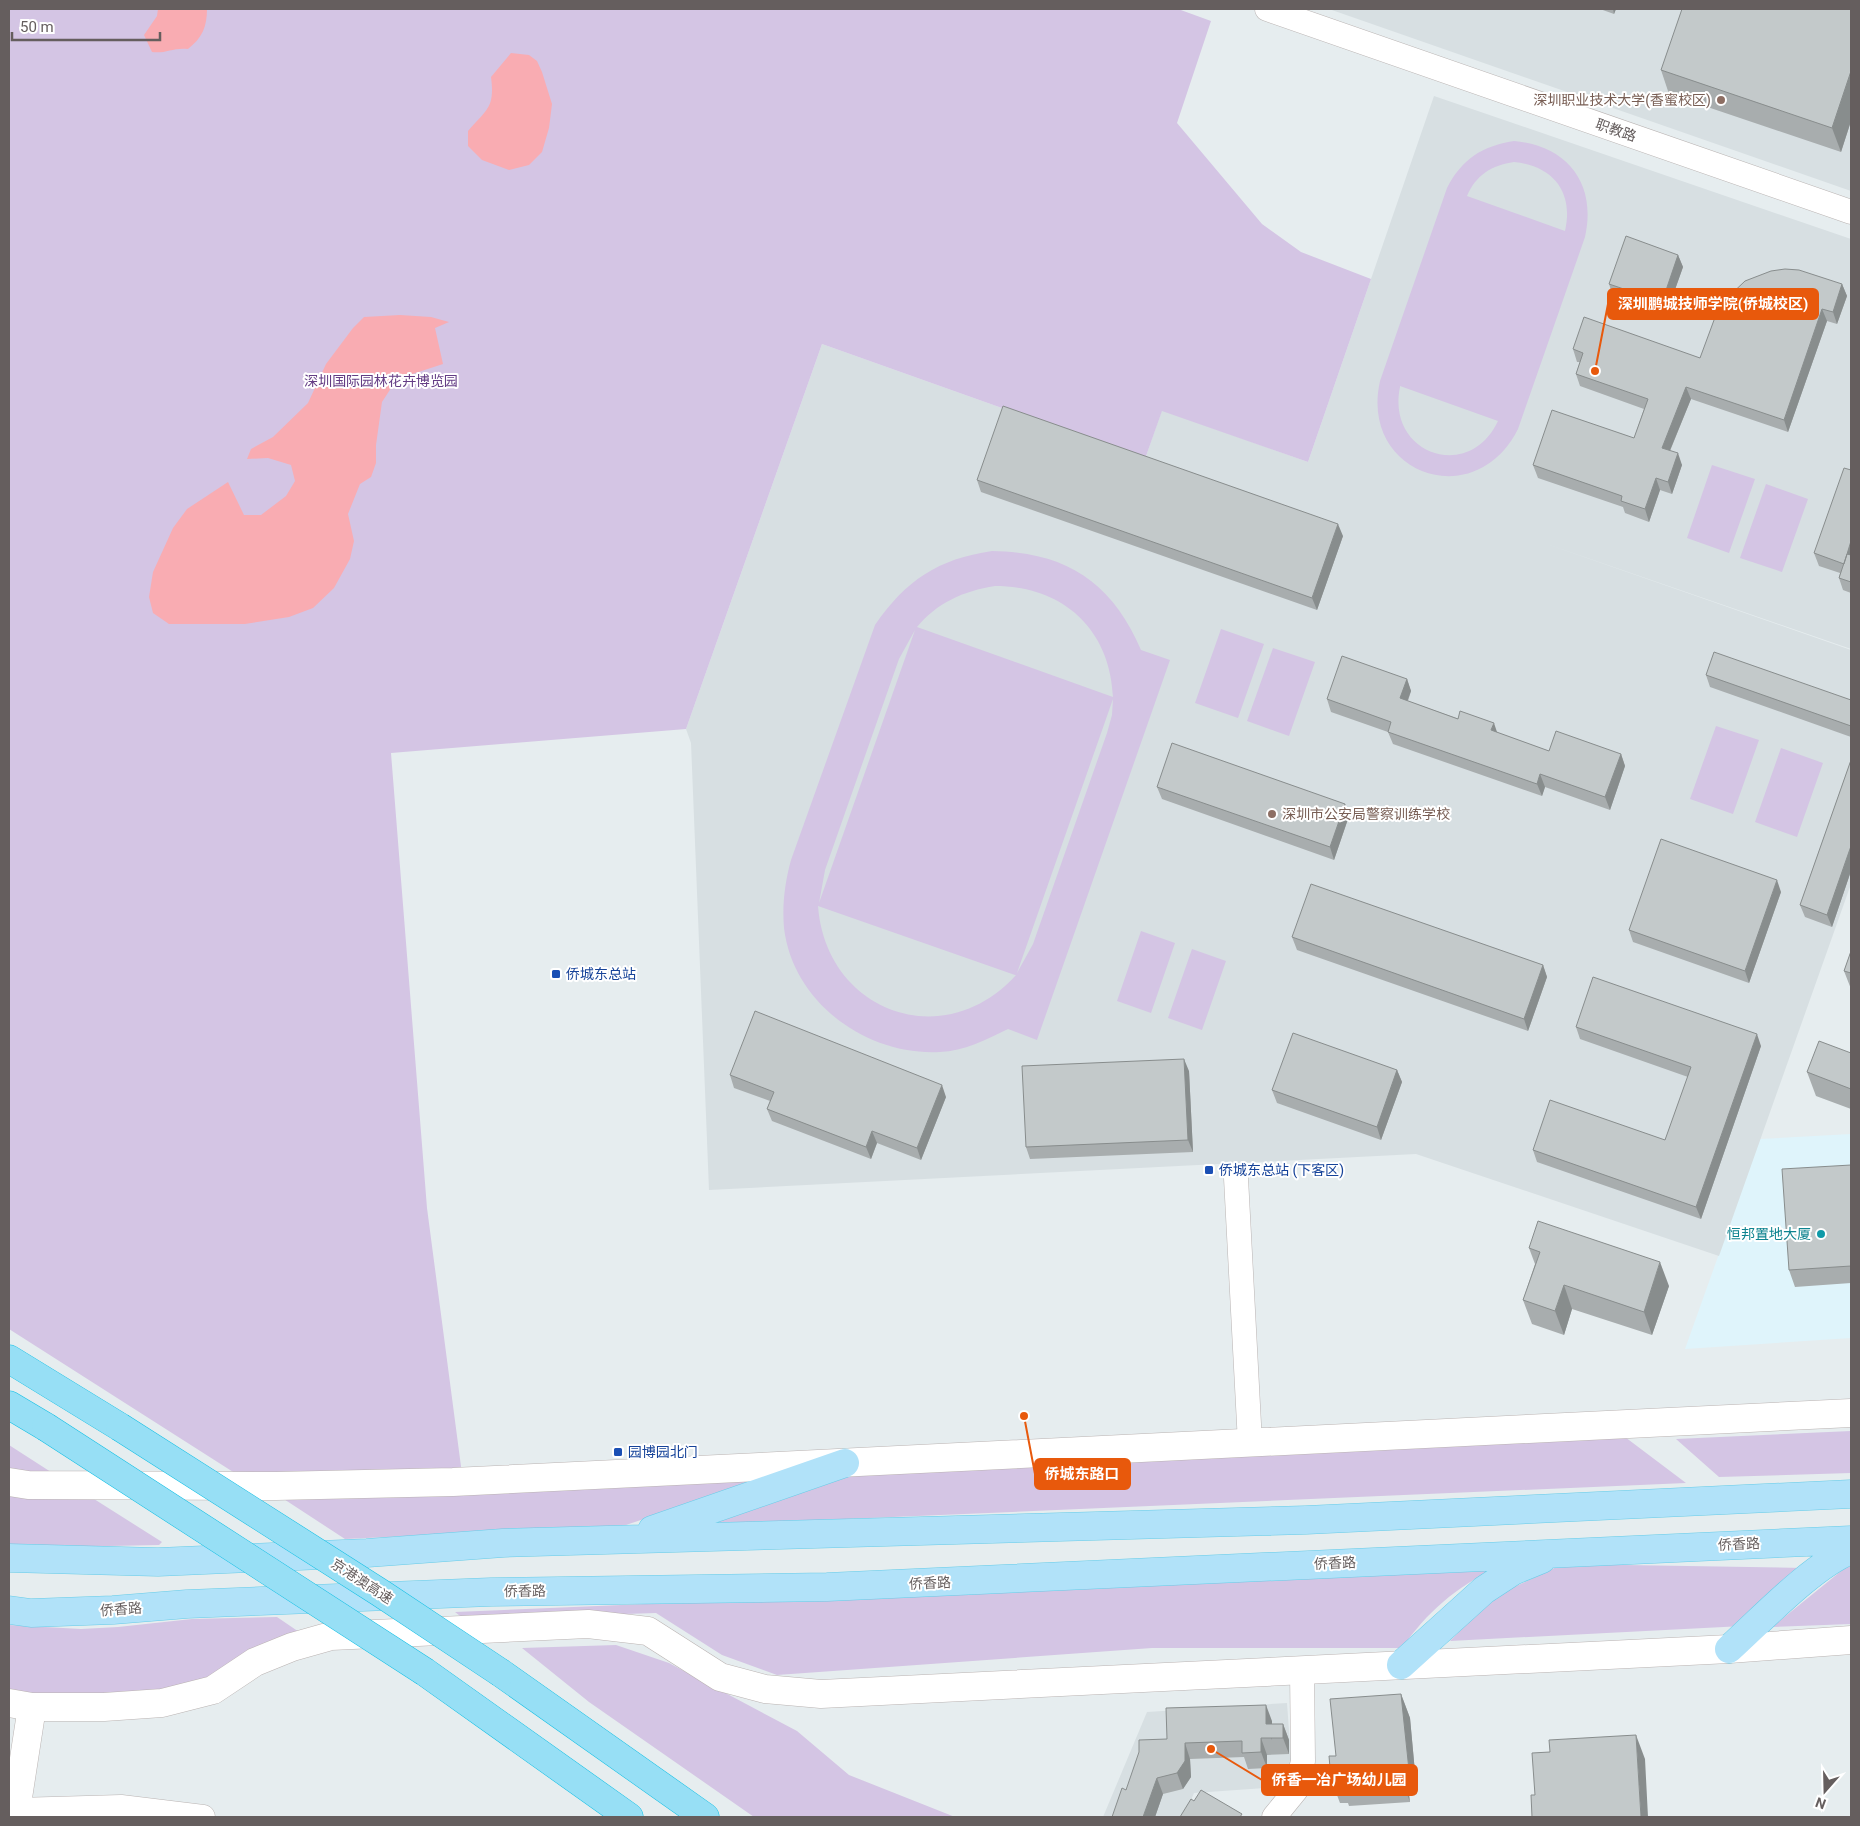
<svg xmlns="http://www.w3.org/2000/svg" width="1860" height="1826" font-family="Roboto,'Noto Sans SC',sans-serif">
<style>
.commercial{fill:#dff4fb}
.education{fill:#d7dfe2}
.green{fill:#d4c5e4;fill-rule:evenodd}
.water{fill:#f9acb2}
.lines{fill:none;stroke-linecap:round;stroke-linejoin:round}
.street-casing{stroke:#bab4b3;stroke-width:25}
.secondary-casing{stroke:#bab3b2;stroke-width:29}
.primary-casing{stroke:#67cce7;stroke-width:29}
.highway-casing{stroke:#11bfe4;stroke-width:29}
.street{stroke:#fff;stroke-width:24}
.secondary{stroke:#fff;stroke-width:28}
.primary{stroke:#b1e2f9;stroke-width:28}
.highway{stroke:#97dff5;stroke-width:28}
.highway-bridge-casing{stroke:#11bfe4;stroke-width:29;stroke-linecap:butt}
.highway-bridge{stroke:#97dff5;stroke-width:28}
.wall{fill:#a8adae}
.shaded-wall{fill:#888d8d}
.building{fill:#c3c9ca;stroke:#888d8d}
.education-dot{fill:#8d6e63;stroke:#fff;stroke-width:2}
.transit-dot{fill:#1a4fb4;stroke:#fff;stroke-width:2}
.culture-dot{fill:#0f9aa8;stroke:#fff;stroke-width:2}
.labels{text-anchor:middle;dominant-baseline:central;stroke-width:4;stroke-linejoin:round;paint-order:stroke}
.education-label{font-size:14px;fill:#785e54;stroke:#fff;text-anchor:end}
.street-label{font-size:14px;fill:#655e5e;stroke:#fff}
.park-label{font-size:14px;fill:#643d85;stroke:#fff}
.transit-label{font-size:14px;fill:#164399;stroke:#fff;text-anchor:start}
.culture-label{font-size:14px;fill:#0d838f;stroke:#fff;text-anchor:end}
.leader{fill:none;stroke:#e8590c;stroke-width:2}
.callout-dot{fill:#e8590c;stroke:#fff;stroke-width:2}
.callout{fill:#e8590c;stroke:#e8590c;stroke-width:2}
.callout-label{font-size:15px;text-anchor:middle;font-weight:bold;fill:#fff}
</style>
<rect width="100%" height="100%" fill="#e6edef"/>
<path class="commercial" d="M 1851,1134 L 1851,1338 L 1685,1349 L 1760,1139 Z"/>
<path class="education" d="M 1329,9 L 1851,9 L 1851,191 Z
M 1434,96 L 1851,239 L 1851,649 L 1541,542 L 1851,650 L 1851,884 L 1719,1256 L 1416,1154 L 709,1190 L 691,743 L 686,729 L 822,344 L 1145,459 L 1162,410 L 1308,462 Z
M 1287,1703 L 1293,1786 L 1194,1793 L 1184,1817 L 1103,1817 L 1147,1712 Z"/>
<path class="green" d="M 9,9 L 1178,9 L 1211,21 L 1177,123 L 1262,224 L 1301,252 L 1371,279 L 1308,462 L 1162,411 L 1145,459 L 822,344 L 686,729 L 391,753 L 427,1208 L 462,1474 L 241,1477 L 9,1329 Z
M 1514,141 C 1567,146 1597,183 1585,237 L 1518,429 C 1475,515 1359,474 1380,381 L 1447,188 C 1462,159 1482,146 1514,141 ZM 1514,162 C 1553,166 1574,192 1565,231 L 1467,196 C 1476,175 1492,165 1514,162 ZM 1400,387 L 1400,386 L 1498,421 C 1469,483 1386,454 1400,387 Z
M 1712,465 L 1755,479 L 1729,553 L 1687,538 Z
M 1766,484 L 1808,499 L 1782,572 L 1740,558 Z
M 992,551 C 1066,552 1112,582 1141,650 L 1170,660 L 1037,1040 L 1008,1029 C 986,1040 964,1051 940,1052 C 867,1056 793,1003 784,928 C 782,904 785,882 791,860 L 875,625 C 906,580 938,559 992,551 ZM 995,586 C 1062,586 1110,628 1113,697 L 917,627 C 937,603 963,591 995,586 ZM 915,630 L 819,903 L 825,870 L 899,659 ZM 1113,699 L 1112,715 L 1107,733 L 1033,944 L 1017,973 ZM 818,906 L 1015,975 L 1016,975 C 944,1055 826,1012 818,906 Z
M 1221,629 L 1264,644 L 1238,718 L 1195,703 Z
M 1273,648 L 1315,662 L 1289,736 L 1247,721 Z
M 1716,726 L 1759,740 L 1733,814 L 1690,799 Z
M 1781,748 L 1823,763 L 1797,837 L 1755,822 Z
M 1141,931 L 1175,943 L 1151,1013 L 1117,1001 Z
M 1192,949 L 1226,961 L 1202,1030 L 1168,1018 Z
M 1851,1431 L 1851,1473 L 1719,1477 L 1676,1439 Z
M 1621,1434 L 1686,1483 L 706,1525 L 854,1463 Z
M 9,1445 L 54,1474 L 9,1473 Z
M 746,1476 L 748,1484 L 623,1526 L 345,1539 L 270,1490 Z
M 9,1489 L 83,1492 L 162,1542 L 159,1545 L 9,1548 Z
M 1851,1563 L 1851,1624 L 1772,1627 Z
M 1563,1564 L 1805,1568 L 1743,1626 L 1450,1641 L 1493,1597 Z
M 1496,1568 C 1456,1587 1427,1612 1402,1648 L 1152,1648 L 777,1675 L 722,1655 L 656,1613 L 464,1619 L 455,1612 Z
M 277,1617 L 302,1634 C 268,1650 227,1674 191,1684 C 138,1700 64,1695 9,1692 L 9,1625 L 81,1629 L 118,1627 L 192,1619 Z
M 616,1645 L 669,1663 L 797,1731 L 849,1775 L 955,1817 L 754,1817 L 589,1702 L 522,1648 Z"/>
<path class="water" d="M 158,9 L 207,9 C 207,27 202,38 188,49 C 174,47 165,54 152,52 L 144,35 L 157,16 Z
M 511,53 L 529,55 L 537,61 L 542,72 L 552,104 L 549,128 L 542,152 L 529,165 L 509,170 L 482,160 L 468,146 L 468,131 C 487,109 495,108 491,77 Z
M 400,315 L 431,317 L 449,322 L 435,328 L 443,364 L 397,379 L 382,402 L 376,445 L 376,463 L 371,477 L 360,484 L 348,514 L 354,541 L 350,559 L 334,588 L 313,608 L 289,617 L 245,624 L 169,624 L 153,613 L 149,597 L 153,572 L 173,528 L 187,509 L 228,482 L 244,515 L 261,515 L 286,496 L 295,481 L 291,465 L 268,458 L 247,459 L 251,449 L 273,437 L 308,403 L 326,364 L 353,328 L 364,317 Z"/>
<g class="lines">
<g class="street-casing">
<path id="street" d="M 1267,9 L 1851,212
M 1236,1178 L 1250,1443
M 17,1810 L 121,1807 L 203,1817
M 1274,1817 L 1296,1790 L 1303,1761 L 1302,1670"/>
</g>
<g class="secondary-casing">
<path id="secondary" d="M 9,1482 L 28,1485 L 276,1486 L 453,1482 L 1851,1413
M 9,1703 L 32,1707 L 104,1707 L 162,1703 L 213,1690 L 255,1662 L 292,1647 L 331,1636 L 588,1624 L 648,1631 L 720,1677 L 765,1689 L 821,1694 L 1729,1649 L 1851,1640
M 15,1817 L 32,1707"/>
</g>
<g class="primary-casing">
<path id="primary" d="M 652,1530 L 845,1463
M 9,1558 L 158,1562 L 367,1553 L 503,1543 L 1306,1520 L 1851,1494
M 9,1610 L 31,1613 L 113,1610 L 187,1604 L 491,1592 L 827,1587 L 1851,1540
M 1729,1649 C 1761,1620 1813,1565 1851,1550
M 1401,1665 L 1484,1590 L 1513,1571 L 1542,1559"/>
</g>
<g class="highway-casing">
<path id="highway" d="M 9,1359 L 120,1427
M 9,1405 L 46,1427
M 425,1672 L 629,1817
M 501,1673 L 705,1817"/>
</g>
<use href="#street" class="street"/>
<use href="#secondary" class="secondary"/>
<use href="#primary" class="primary"/>
<use href="#highway" class="highway"/>
<g class="highway-bridge-casing">
<path id="highway-bridge" d="M 46,1427 L 425,1672
M 120,1427 L 379,1592 L 501,1673"/>
</g>
<use href="#highway-bridge" class="highway-bridge"/>
</g>
<path class="wall" d="M 1600,9 L 1616,9 L 1614,14 Z
M 1851,9 L 1851,121 L 1841,152 L 1669,94 L 1661,70 Z
M 1678,255 L 1683,267 L 1666,315 L 1613,296 L 1609,284 Z
M 1842,284 L 1847,296 L 1837,324 L 1827,321 L 1788,432 L 1691,399 L 1670,451 L 1682,465 L 1672,494 L 1660,490 L 1649,522 L 1625,513 L 1623,507 L 1538,478 L 1533,465 L 1634,438 L 1644,409 L 1580,386 L 1576,374 L 1580,362 L 1577,362 L 1573,349 L 1700,358 Z
M 1851,470 L 1851,593 L 1843,590 L 1839,578 L 1840,573 L 1819,566 L 1814,553 Z
M 977,480 L 1343,536 L 1317,610 L 981,492 Z
M 1706,675 L 1851,700 L 1851,737 L 1710,687 Z
M 1407,679 L 1411,691 L 1408,701 L 1549,751 L 1621,754 L 1625,766 L 1610,810 L 1545,787 L 1542,796 L 1393,744 L 1388,732 L 1331,712 L 1327,699 Z
M 1851,760 L 1851,871 L 1832,927 L 1805,917 L 1800,905 Z
M 1157,787 L 1345,804 L 1349,816 L 1334,860 L 1162,799 Z
M 1781,892 L 1749,983 L 1633,942 L 1629,930 Z
M 1292,937 L 1543,965 L 1547,977 L 1528,1031 L 1297,950 Z
M 1851,951 L 1851,989 L 1844,971 Z
M 1576,1027 L 1761,1046 L 1701,1219 L 1537,1162 L 1533,1150 L 1665,1140 L 1688,1077 L 1580,1039 Z
M 1851,1053 L 1851,1109 L 1816,1096 L 1807,1072 Z
M 1397,1070 L 1402,1082 L 1381,1140 L 1277,1103 L 1272,1090 Z
M 1189,1071 L 1193,1152 L 1030,1159 L 1026,1147 Z
M 730,1075 L 946,1097 L 921,1160 L 877,1143 L 871,1159 L 772,1121 L 767,1109 L 770,1101 L 734,1088 Z
M 1851,1165 L 1851,1283 L 1795,1287 L 1789,1270 Z
M 1529,1248 L 1669,1286 L 1652,1335 L 1572,1309 L 1564,1335 L 1532,1324 L 1523,1300 L 1535,1264 Z
M 1401,1694 L 1410,1718 L 1417,1794 L 1409,1795 L 1410,1802 L 1349,1806 L 1348,1803 L 1340,1803 L 1331,1779 L 1336,1756 Z
M 1272,1721 L 1272,1724 L 1283,1724 L 1289,1740 L 1289,1754 L 1267,1755 L 1267,1768 L 1248,1769 L 1244,1757 L 1190,1759 L 1191,1777 L 1183,1789 L 1163,1794 L 1155,1817 L 1112,1817 L 1126,1790 L 1167,1739 Z"/>
<path class="shaded-wall" d="M 1613,9 L 1616,9 L 1614,14 Z
M 1851,71 L 1851,121 L 1841,152 L 1832,128 Z
M 1678,255 L 1683,267 L 1666,315 L 1662,302 Z
M 1842,284 L 1847,296 L 1837,324 L 1833,312 Z
M 1822,309 L 1827,321 L 1788,432 L 1784,420 Z
M 1686,387 L 1691,399 L 1666,460 L 1662,448 Z
M 1678,453 L 1682,465 L 1672,494 L 1668,482 Z
M 1656,478 L 1660,490 L 1649,522 L 1645,509 Z
M 1338,524 L 1343,536 L 1317,610 L 1312,598 Z
M 1851,541 L 1851,566 L 1844,564 Z
M 1407,679 L 1411,691 L 1404,710 L 1400,698 Z
M 1494,723 L 1498,735 L 1491,730 Z
M 1621,754 L 1625,766 L 1610,810 L 1605,797 Z
M 1540,774 L 1545,787 L 1542,796 L 1537,784 Z
M 1345,804 L 1349,816 L 1334,860 L 1330,847 Z
M 1851,846 L 1851,871 L 1832,927 L 1827,915 Z
M 1777,880 L 1781,892 L 1749,983 L 1745,971 Z
M 1543,965 L 1547,977 L 1528,1031 L 1524,1019 Z
M 1757,1034 L 1761,1046 L 1701,1219 L 1696,1207 Z
M 1184,1059 L 1189,1071 L 1193,1152 L 1188,1140 Z
M 1397,1070 L 1402,1082 L 1381,1140 L 1377,1127 Z
M 942,1085 L 946,1097 L 921,1160 L 917,1148 Z
M 872,1131 L 877,1143 L 871,1159 L 866,1147 Z
M 1660,1262 L 1669,1286 L 1652,1335 L 1644,1312 Z
M 1564,1285 L 1572,1309 L 1564,1335 L 1555,1311 Z
M 1401,1694 L 1410,1718 L 1417,1794 L 1409,1770 Z
M 1266,1705 L 1272,1721 L 1272,1740 L 1266,1724 Z
M 1283,1724 L 1289,1740 L 1289,1754 L 1283,1738 Z
M 1636,1735 L 1645,1759 L 1648,1817 L 1641,1817 Z
M 1261,1738 L 1267,1755 L 1267,1768 L 1261,1752 Z
M 1185,1743 L 1190,1759 L 1191,1777 L 1183,1789 L 1177,1773 Z
M 1401,1771 L 1409,1795 L 1410,1802 L 1401,1778 Z
M 1157,1778 L 1163,1794 L 1155,1817 L 1143,1817 Z"/>
<path class="building" d="M 1682,9 L 1851,9 L 1851,71 L 1832,128 L 1661,70 Z
M 1626,236 L 1678,255 L 1662,302 L 1609,284 Z
M 1785,269 L 1799,270 L 1842,284 L 1833,312 L 1822,309 L 1784,420 L 1686,387 L 1662,448 L 1678,453 L 1668,482 L 1656,478 L 1645,509 L 1621,501 L 1622,496 L 1533,465 L 1552,410 L 1634,438 L 1648,399 L 1576,374 L 1583,353 L 1573,349 L 1584,317 L 1700,358 L 1717,312 L 1725,300 L 1745,281 L 1771,271 Z
M 1003,406 L 1338,524 L 1312,598 L 977,480 Z
M 1844,468 L 1851,470 L 1851,541 L 1844,564 L 1814,553 Z
M 1847,554 L 1851,555 L 1851,582 L 1839,578 Z
M 1714,652 L 1851,700 L 1851,726 L 1706,675 Z
M 1342,656 L 1407,679 L 1400,698 L 1458,719 L 1460,711 L 1494,723 L 1491,730 L 1549,751 L 1556,731 L 1621,754 L 1605,797 L 1540,774 L 1537,784 L 1388,732 L 1391,722 L 1327,699 Z
M 1172,743 L 1345,804 L 1330,847 L 1157,787 Z
M 1851,760 L 1851,846 L 1827,915 L 1800,905 Z
M 1661,839 L 1777,880 L 1745,971 L 1629,930 Z
M 1311,884 L 1543,965 L 1524,1019 L 1292,937 Z
M 1851,951 L 1851,973 L 1844,971 Z
M 1593,977 L 1757,1034 L 1696,1207 L 1533,1150 L 1550,1100 L 1665,1140 L 1691,1067 L 1576,1027 Z
M 755,1011 L 942,1085 L 917,1148 L 872,1131 L 866,1147 L 767,1109 L 774,1092 L 730,1075 Z
M 1293,1033 L 1397,1070 L 1377,1127 L 1272,1090 Z
M 1819,1041 L 1851,1053 L 1851,1089 L 1807,1072 Z
M 1184,1059 L 1188,1140 L 1026,1147 L 1022,1066 Z
M 1851,1165 L 1851,1266 L 1789,1270 L 1782,1169 Z
M 1538,1221 L 1660,1262 L 1644,1312 L 1564,1285 L 1555,1311 L 1523,1300 L 1540,1252 L 1529,1248 Z
M 1401,1694 L 1409,1770 L 1401,1771 L 1401,1778 L 1340,1782 L 1340,1779 L 1331,1779 L 1329,1756 L 1336,1756 L 1330,1699 Z
M 1266,1705 L 1266,1724 L 1283,1724 L 1283,1738 L 1261,1738 L 1261,1752 L 1242,1753 L 1242,1741 L 1185,1743 L 1185,1761 L 1177,1773 L 1157,1778 L 1143,1817 L 1112,1817 L 1122,1788 L 1126,1790 L 1139,1752 L 1139,1740 L 1167,1739 L 1166,1708 Z
M 1636,1735 L 1641,1817 L 1532,1817 L 1531,1795 L 1535,1795 L 1532,1753 L 1550,1752 L 1549,1740 Z
M 1201,1790 L 1242,1814 L 1240,1817 L 1180,1817 L 1191,1799 L 1194,1801 Z"/>
<g class="education-dot">
<circle cx="1721" cy="100" r="5"/>
<circle cx="1272" cy="814" r="5"/>
</g>
<g class="transit-dot">
<rect x="551" y="969" width="10" height="10" rx="2.5"/>
<rect x="1204" y="1165" width="10" height="10" rx="2.5"/>
<rect x="613" y="1447" width="10" height="10" rx="2.5"/>
</g>
<circle class="culture-dot" cx="1821" cy="1234" r="5"/>
<g class="labels">
<g class="education-label">
<text x="1711" y="100">深圳职业技术大学(香蜜校区)</text>
<text x="1282" y="814" text-anchor="start">深圳市公安局警察训练学校</text>
</g>
<g class="street-label">
<text transform="translate(1616 130) rotate(19)">职教路</text>
<text transform="translate(1739 1544) rotate(-3)">侨香路</text>
<text transform="translate(1335 1563) rotate(-3)">侨香路</text>
<text transform="translate(362 1581) rotate(33)">京港澳高速</text>
<text transform="translate(930 1583) rotate(-3)">侨香路</text>
<text transform="translate(525 1591) rotate(-1)">侨香路</text>
<text transform="translate(121 1609) rotate(-4)">侨香路</text>
</g>
<g class="park-label">
<text x="381" y="381">深圳国际园林花卉博览园</text>
</g>
<g class="transit-label">
<text x="566" y="974">侨城东总站</text>
<text x="1219" y="1170">侨城东总站 (下客区)</text>
<text x="628" y="1452">园博园北门</text>
</g>
<g class="culture-label">
<text x="1811" y="1234">恒邦置地大厦</text>
</g>
</g>
<path class="leader" d="M1595 371L1608 304M1024 1416L1035 1474M1211 1749L1262 1780"/>
<g class="callout-dot">
<circle cx="1595" cy="371" r="5"/>
<circle cx="1024" cy="1416" r="5"/>
<circle cx="1211" cy="1749" r="5"/>
</g>
<g class="callout">
<rect x="1608" y="289" width="210" height="30" rx="5"/>
<rect x="1035" y="1459" width="95" height="30" rx="5"/>
<rect x="1262" y="1765" width="155" height="30" rx="5"/>
</g>
<g class="callout-label">
<text x="1713" y="309">深圳鹏城技师学院(侨城校区)</text>
<text x="1082" y="1479">侨城东路口</text>
<text x="1339" y="1785">侨香一冶广场幼儿园</text>
</g>
<rect width="1860" height="1826" fill="none" stroke="#655e5e" stroke-width="20"/>
<g transform="translate(1825 1791) rotate(200)" stroke="#ffffff" stroke-width="4" paint-order="stroke">
<path d="M0-4L9 19L0 12L-9 19Z" fill="#655e5e"/>
<text y="-8" font-size="14" font-weight="bold" text-anchor="middle" fill="#655e5e">N</text>
</g>
<path d="M12 32v8h148v-8" fill="none" stroke="#655e5e" stroke-width="2.5"/>
<text x="20" y="32" font-size="15" fill="#655e5e" stroke="#ffffff" stroke-width="4" paint-order="stroke">50 m</text>
</svg>
